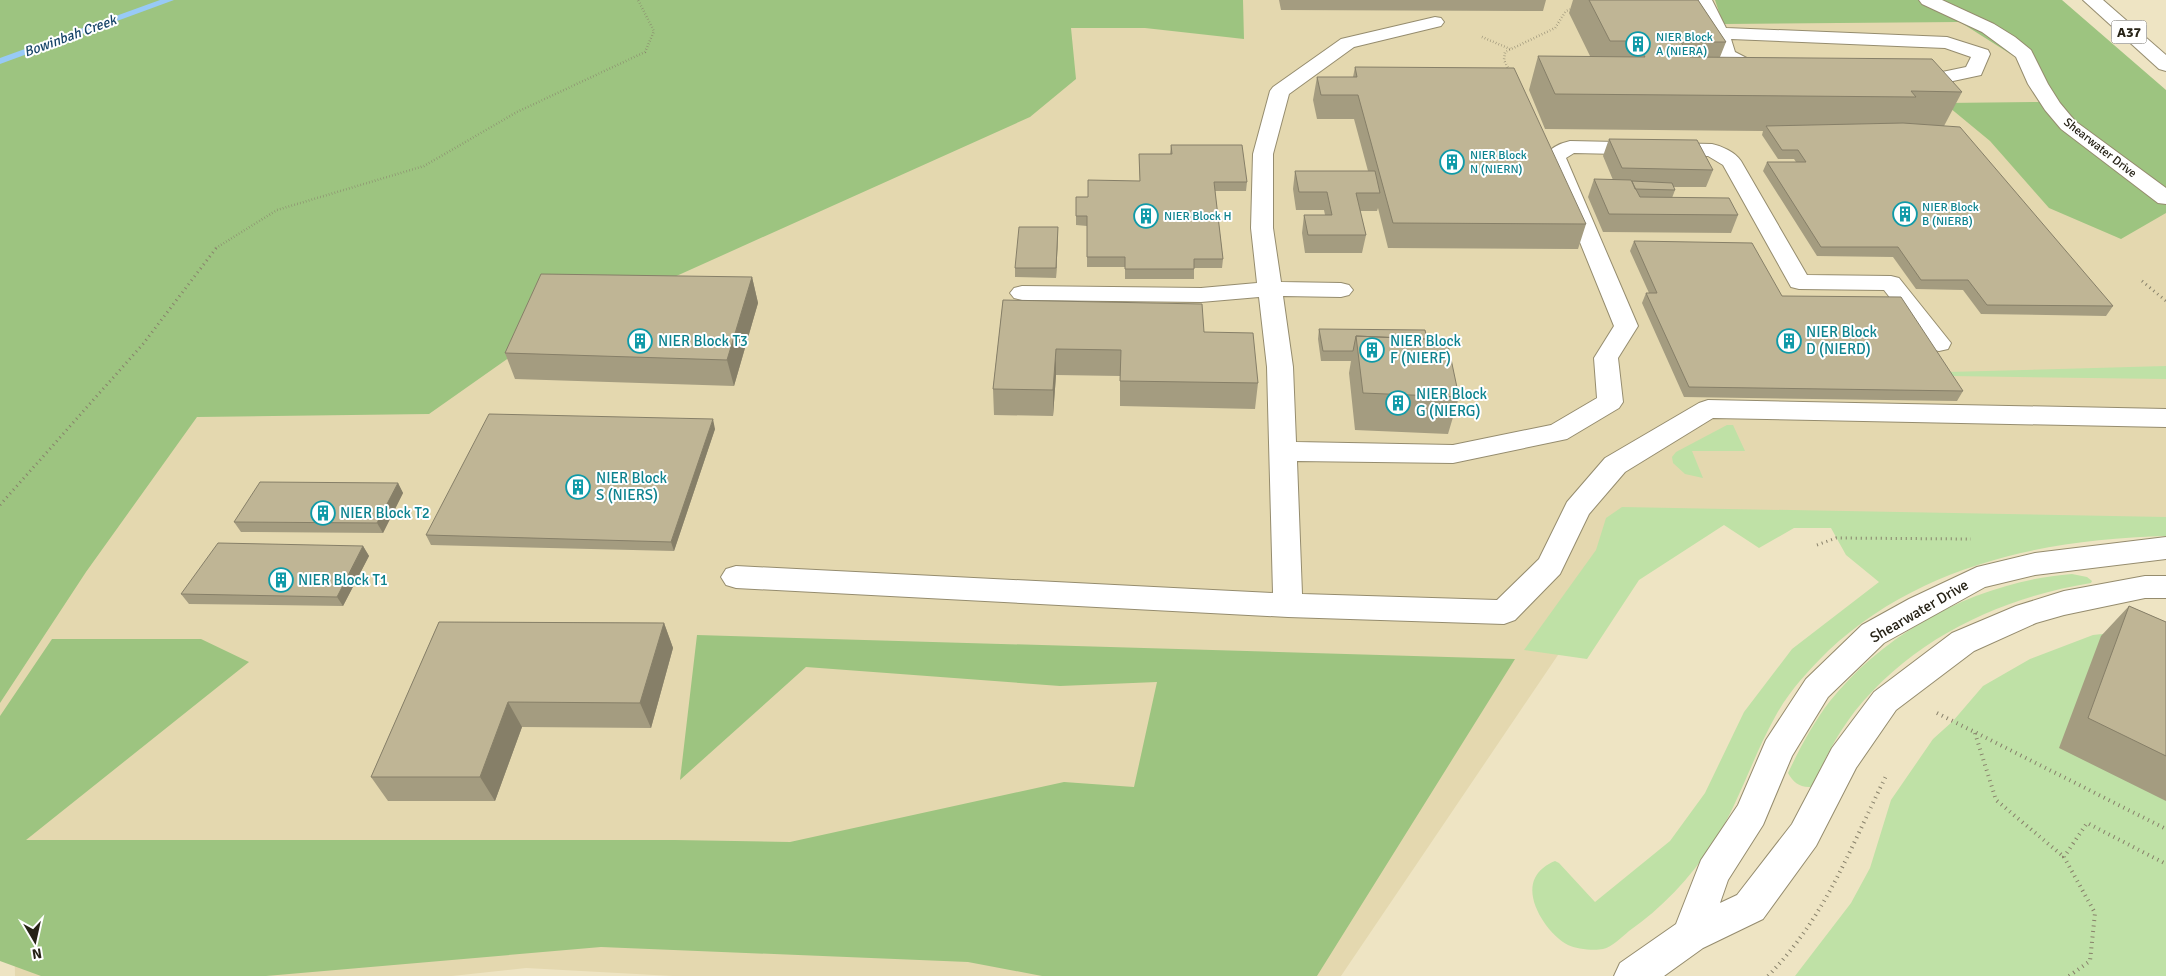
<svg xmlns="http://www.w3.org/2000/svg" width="2166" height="976" font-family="Signika,sans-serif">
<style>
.built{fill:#e4d8af}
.green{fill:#bfe1a6}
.forest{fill:#9dc480}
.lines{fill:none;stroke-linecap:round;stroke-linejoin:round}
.stream{fill:#98caf6;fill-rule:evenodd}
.minor-casing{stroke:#958c6e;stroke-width:2}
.highway-casing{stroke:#958c6e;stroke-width:2}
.path-far2{stroke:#87806a;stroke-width:2.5;stroke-dasharray:0.5 2.5;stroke-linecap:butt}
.path-far1{stroke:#87806a;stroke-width:3;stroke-dasharray:1 4;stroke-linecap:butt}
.path{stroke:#87806a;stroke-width:4;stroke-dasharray:1 4.5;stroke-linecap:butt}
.minor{fill:#fff;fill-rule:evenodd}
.highway{fill:#fff;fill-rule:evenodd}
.wall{fill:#a49c80}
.shaded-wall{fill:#867f68}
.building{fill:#bfb595;stroke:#867f68}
.labels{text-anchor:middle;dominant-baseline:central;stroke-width:4;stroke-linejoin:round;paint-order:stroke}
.far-culture-label{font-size:12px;fill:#0d838f;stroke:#fff;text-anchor:start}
.far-street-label{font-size:12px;fill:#262216;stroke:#fff}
.shield{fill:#fff;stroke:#67645c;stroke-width:1}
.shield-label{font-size:14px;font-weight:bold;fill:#262216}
.far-water-label{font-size:14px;font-style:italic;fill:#164468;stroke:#fff}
.culture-label{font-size:15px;fill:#0d838f;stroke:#fff;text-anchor:start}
.street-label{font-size:15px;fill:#262216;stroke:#fff}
</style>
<rect width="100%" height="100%" fill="#eee4c3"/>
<path class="built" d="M 0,0 L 2036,0 L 2166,122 L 2166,536 L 2115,537 L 2048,546 L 1980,524 L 1689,518 L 1560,652 L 1341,976 L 673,976 L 526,968 L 452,976 L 15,976 L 13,871 L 0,871 Z"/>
<path class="green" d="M 2166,366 L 2166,379 L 1951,376 L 1948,372 Z
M 1727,425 L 1733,425 L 1745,451 L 1692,451 L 1703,478 L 1685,474 L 1673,463 L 1672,457 L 1676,452 Z
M 1622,507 L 2166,517 L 2166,536 C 2045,539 1919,565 1828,651 C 1808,671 1789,691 1775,717 C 1752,758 1738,806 1712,845 C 1690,878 1661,909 1629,931 C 1622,937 1612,947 1603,949 C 1594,951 1576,949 1568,945 C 1549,935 1524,900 1535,878 C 1538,871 1547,864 1555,861 L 1559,863 L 1595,902 L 1670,841 L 1705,793 L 1744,712 L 1792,649 L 1879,582 L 1846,555 L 1831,528 L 1794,528 L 1759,548 L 1724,525 L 1639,580 L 1587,659 L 1524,650 L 1596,550 L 1606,518 Z
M 2072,574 L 2087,577 L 2092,581 L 2091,583 C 2000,598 1914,638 1855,711 C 1846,723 1837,736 1830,750 C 1823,762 1819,775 1811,787 C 1800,788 1793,782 1788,773 C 1800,748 1813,723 1830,701 C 1888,629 1980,581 2072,574 Z
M 2166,627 L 2166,976 L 1795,976 L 1851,903 L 1870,868 L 1891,800 L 1933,739 L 1953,721 L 1983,686 L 2030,659 L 2093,635 Z"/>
<path class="forest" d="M 0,0 L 1243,0 L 1244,39 L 1145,28 L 1071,28 L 1076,79 L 1030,117 L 534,340 L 429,414 L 197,417 L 86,572 L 0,703 Z
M 1715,0 L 2062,0 L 2166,90 L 2166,213 L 2121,239 L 2049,208 L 1990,141 L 1944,103 L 2041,102 L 2020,60 L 1960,22 L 1723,24 Z
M 697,635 L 1515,659 L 1317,976 L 1042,976 L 968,962 L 601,947 L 266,976 L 41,976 L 0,961 L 0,716 L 52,639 L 201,639 L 249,662 L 26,840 L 675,840 L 790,842 L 1064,782 L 1134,787 L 1157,682 L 1060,686 L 806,667 L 680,780 Z"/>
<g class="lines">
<path class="stream" d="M 160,0 L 174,0 L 0,64 L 0,58 Z"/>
<g class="minor-casing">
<path id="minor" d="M 1694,0 L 1712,0 L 1726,28 L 1947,37 L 1988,50 L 1990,54 L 1981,75 L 1911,90 L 1904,88 L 1901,84 L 1904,80 L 1966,67 L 1971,57 L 1945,48 L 1731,39 L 1735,52 L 1770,70 L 1773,74 L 1770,78 L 1763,80 L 1720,59 L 1711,33 Z
M 1919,0 L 1942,0 L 1994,24 L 2015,37 L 2031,50 L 2048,84 L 2060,103 L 2075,121 L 2166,188 L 2166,204 L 2158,203 L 2061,129 L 2045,110 L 2028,84 L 2016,57 L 1982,32 L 1922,4 Z
M 1435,17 L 1441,18 L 1444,22 L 1441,26 L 1354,47 L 1289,94 L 1273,154 L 1273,228 L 1281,282 L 1341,283 L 1349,285 L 1353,290 L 1349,295 L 1341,297 L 1283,296 L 1293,367 L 1296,442 L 1453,445 L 1551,425 L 1597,398 L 1594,358 L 1614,326 L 1545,156 C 1550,148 1561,143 1570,141 L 1712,144 C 1722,146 1735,152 1741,161 L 1807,275 L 1891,276 L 1899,278 L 1951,343 L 1948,349 L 1939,351 L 1930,349 L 1884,290 L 1799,289 L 1791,287 L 1723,165 L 1708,156 L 1574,153 L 1566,158 L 1638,326 L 1618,358 L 1623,402 L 1619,408 L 1567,439 L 1453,463 L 1297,461 L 1302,594 L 1497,600 L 1539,559 L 1567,502 L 1605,458 L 1699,403 L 1708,400 L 2166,409 L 2166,427 L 1713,418 L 1625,472 L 1589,514 L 1560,574 L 1515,620 L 1504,624 L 1288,617 L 736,588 L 726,585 L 721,577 L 726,569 L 736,566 L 1273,593 L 1267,367 L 1259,297 L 1201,302 L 1022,300 L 1014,298 L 1010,293 L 1014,288 L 1022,286 L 1201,288 L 1257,283 L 1251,228 L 1253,154 L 1270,91 L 1273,87 L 1341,39 Z
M 2166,537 L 2166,559 L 2035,575 L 1985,587 L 1884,643 L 1828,697 L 1792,756 L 1763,825 L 1728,880 L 1720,903 L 1737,895 L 1792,824 L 1832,748 L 1874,692 L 1952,633 L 2016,606 L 2064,591 L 2145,576 L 2166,576 L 2166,598 L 2145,598 L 2064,615 L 2036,623 L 1974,651 L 1896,710 L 1856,768 L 1816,846 L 1763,919 L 1703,948 L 1664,976 L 1614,976 L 1620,963 L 1676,924 L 1701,860 L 1738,805 L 1766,740 L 1806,679 L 1862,625 L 1909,599 L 1977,567 L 2035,553 Z"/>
</g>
<g class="highway-casing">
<path id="highway" d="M 2083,0 L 2103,0 L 2166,55 L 2166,71 L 2159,69 Z"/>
</g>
<path class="path-far2" d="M 1482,37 L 1510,49
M 1509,70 L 1504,60 L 1505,52 L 1555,28 L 1566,11 L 1572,9
M 216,248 L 277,210 L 424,166 L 517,112 L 645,52 L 654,31 L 638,0"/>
<path class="path-far1" d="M 2142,281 L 2166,301
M 0,505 L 143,344 L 217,247
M 1817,545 L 1836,538 L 1971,539"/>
<path class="path" d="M 1937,713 L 2166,829
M 1975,733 L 1996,800 L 2064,857
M 1768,976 C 1827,915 1850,848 1887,774
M 2069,976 L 2090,961 L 2095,913 L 2064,857 L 2087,823 L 2166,864"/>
<use href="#minor" class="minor"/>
<use href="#highway" class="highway"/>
</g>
<path class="wall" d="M 1279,0 L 1546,0 L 1543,11 L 1281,10 Z
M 1573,0 L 1698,0 L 1726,42 L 1720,57 L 1962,92 L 1944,126 L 2113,306 L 2106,316 L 1981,314 L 1963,290 L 1916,289 L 1893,257 L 1817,256 L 1763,171 L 1767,162 L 1796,162 L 1794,159 L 1778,159 L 1762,135 L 1763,131 L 1545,129 L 1529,90 L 1538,56 L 1590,56 L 1569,13 Z
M 1355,67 L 1586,224 L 1578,249 L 1388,248 L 1378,208 L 1377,211 L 1360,211 L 1366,235 L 1362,253 L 1305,253 L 1302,233 L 1304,215 L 1325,215 L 1324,210 L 1296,210 L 1293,189 L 1295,171 L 1368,171 L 1354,119 L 1317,119 L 1313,100 L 1317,77 L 1353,77 Z
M 1609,139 L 1713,170 L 1706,187 L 1673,187 L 1675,190 L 1672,198 L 1738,215 L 1731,233 L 1603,232 L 1588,197 L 1594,179 L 1613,180 L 1603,156 Z
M 1171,145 L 1247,182 L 1246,191 L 1215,191 L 1223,259 L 1222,268 L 1194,268 L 1194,279 L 1125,279 L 1125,267 L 1087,267 L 1087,226 L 1076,225 L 1076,216 L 1088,197 L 1140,181 L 1139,154 L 1170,154 Z
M 1058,227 L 1056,278 L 1015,277 L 1015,268 Z
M 1634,241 L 1782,296 L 1963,391 L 1957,401 L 1684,397 L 1642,303 L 1646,293 L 1649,293 L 1630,251 Z
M 752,277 L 758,303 L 734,386 L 515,379 L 505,353 Z
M 1003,300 L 1204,332 L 1258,383 L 1255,409 L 1120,406 L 1120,376 L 1056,375 L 1053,416 L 994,415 L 993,389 Z
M 1319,329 L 1427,339 L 1459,397 L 1448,434 L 1355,430 L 1349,373 L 1351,361 L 1321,361 L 1318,339 Z
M 715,429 L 674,551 L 431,545 L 426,535 Z
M 398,483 L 403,493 L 383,533 L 241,532 L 234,522 Z
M 363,546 L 369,556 L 343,606 L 189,604 L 181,594 Z
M 2129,606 L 2166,622 L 2166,801 L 2059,748 L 2101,636 Z
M 439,622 L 664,623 L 673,648 L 651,728 L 522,727 L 495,801 L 388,801 L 371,777 Z"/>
<path class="shaded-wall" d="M 1058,227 L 1058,237 L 1056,278 L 1056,268 Z
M 752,277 L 758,303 L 734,386 L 727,360 Z
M 1056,349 L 1056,375 L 1053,416 L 1053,390 Z
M 713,419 L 715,429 L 674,551 L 671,542 Z
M 398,483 L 403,493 L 383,533 L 377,523 Z
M 363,546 L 369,556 L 343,606 L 337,597 Z
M 664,623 L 673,648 L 651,728 L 640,703 Z
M 508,702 L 522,727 L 495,801 L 480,777 Z"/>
<path class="building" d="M 1589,0 L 1698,0 L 1726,42 L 1681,42 L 1690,57 L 1932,59 L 1962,92 L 1911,91 L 1916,97 L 1555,94 L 1538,56 L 1645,57 L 1636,41 L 1610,41 Z
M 1355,67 L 1514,68 L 1586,224 L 1393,223 L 1358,95 L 1321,95 L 1317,77 L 1357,77 Z
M 1903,123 L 1960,127 L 2113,306 L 1987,305 L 1968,280 L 1921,280 L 1898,247 L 1821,247 L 1767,162 L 1806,162 L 1798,150 L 1782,150 L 1766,126 Z
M 1609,139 L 1697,140 L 1713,170 L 1622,168 Z
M 1171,145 L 1242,145 L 1247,182 L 1214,182 L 1223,259 L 1194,259 L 1194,269 L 1125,269 L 1125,257 L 1087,257 L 1087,216 L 1076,216 L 1076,197 L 1088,197 L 1088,180 L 1140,181 L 1139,154 L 1172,154 Z
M 1295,171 L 1375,171 L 1380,193 L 1356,193 L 1366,235 L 1308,235 L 1304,215 L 1332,215 L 1327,192 L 1299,192 Z
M 1594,179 L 1631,180 L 1640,197 L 1729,198 L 1738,215 L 1609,214 Z
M 1632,181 L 1672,183 L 1675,190 L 1635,189 Z
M 1019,227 L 1058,227 L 1056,268 L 1015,268 Z
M 1634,241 L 1752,243 L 1782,296 L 1901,297 L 1963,391 L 1689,387 L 1646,293 L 1657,293 Z
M 541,274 L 752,277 L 727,360 L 505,353 Z
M 1003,300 L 1202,304 L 1204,332 L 1253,333 L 1258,383 L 1120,381 L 1121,350 L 1056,349 L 1053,390 L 993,389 Z
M 1319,329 L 1425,330 L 1427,339 L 1356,336 L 1353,351 L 1323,351 Z
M 1356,336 L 1447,340 L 1459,397 L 1363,393 Z
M 489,414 L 713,419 L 671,542 L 426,535 Z
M 260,482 L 398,483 L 377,523 L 234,522 Z
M 218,543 L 363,546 L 337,597 L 181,594 Z
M 2129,606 L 2166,622 L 2166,756 L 2088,718 Z
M 439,622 L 664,623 L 640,703 L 508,702 L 480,777 L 371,777 Z"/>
<defs>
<g id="building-ring" transform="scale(1.25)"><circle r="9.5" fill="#fff" stroke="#0f9aa8" stroke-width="1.5"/><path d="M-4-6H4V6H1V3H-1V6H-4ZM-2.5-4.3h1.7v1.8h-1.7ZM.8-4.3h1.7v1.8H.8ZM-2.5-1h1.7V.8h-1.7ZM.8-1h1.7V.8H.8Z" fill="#0f9aa8"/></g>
</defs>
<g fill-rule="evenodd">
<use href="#building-ring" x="1638" y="44"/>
<use href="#building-ring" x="1452" y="162"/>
<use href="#building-ring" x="1905" y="214"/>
<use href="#building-ring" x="1146" y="216"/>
<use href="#building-ring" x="640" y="341"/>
<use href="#building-ring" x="1789" y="341"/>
<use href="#building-ring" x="1372" y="350"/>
<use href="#building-ring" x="1398" y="403"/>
<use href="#building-ring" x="578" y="487"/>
<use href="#building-ring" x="323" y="513"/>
<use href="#building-ring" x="281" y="580"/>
</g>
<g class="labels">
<g class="far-culture-label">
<text x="1656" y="37">NIER Block<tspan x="1656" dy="14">A (NIERA)</tspan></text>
<text x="1470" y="155">NIER Block<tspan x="1470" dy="14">N (NIERN)</tspan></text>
<text x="1922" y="207">NIER Block<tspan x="1922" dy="14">B (NIERB)</tspan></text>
<text x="1164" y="216">NIER Block H</text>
</g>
<g class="far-street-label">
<text transform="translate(2100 148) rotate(38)">Shearwater Drive</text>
</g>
<rect class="shield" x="2111.5" y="20.5" width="35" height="23" rx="4"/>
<g class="shield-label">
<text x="2129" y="32">A37</text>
</g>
<g class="far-water-label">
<text transform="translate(70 36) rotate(-20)">Bowinbah Creek</text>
</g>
<g class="culture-label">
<text x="1806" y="332">NIER Block<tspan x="1806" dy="17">D (NIERD)</tspan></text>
<text x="658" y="341">NIER Block T3</text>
<text x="1390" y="341">NIER Block<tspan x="1390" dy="17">F (NIERF)</tspan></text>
<text x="1416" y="394">NIER Block<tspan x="1416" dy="17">G (NIERG)</tspan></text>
<text x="596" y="478">NIER Block<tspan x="596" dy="17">S (NIERS)</tspan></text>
<text x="340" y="513">NIER Block T2</text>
<text x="298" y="580">NIER Block T1</text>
</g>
<g class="street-label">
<text transform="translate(1919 611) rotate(-30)">Shearwater Drive</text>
</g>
</g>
<g transform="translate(35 941) rotate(171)" stroke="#ffffff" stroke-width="4" paint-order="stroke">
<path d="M0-4L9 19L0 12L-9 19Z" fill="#262216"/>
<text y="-8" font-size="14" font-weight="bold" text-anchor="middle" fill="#262216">N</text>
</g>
</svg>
